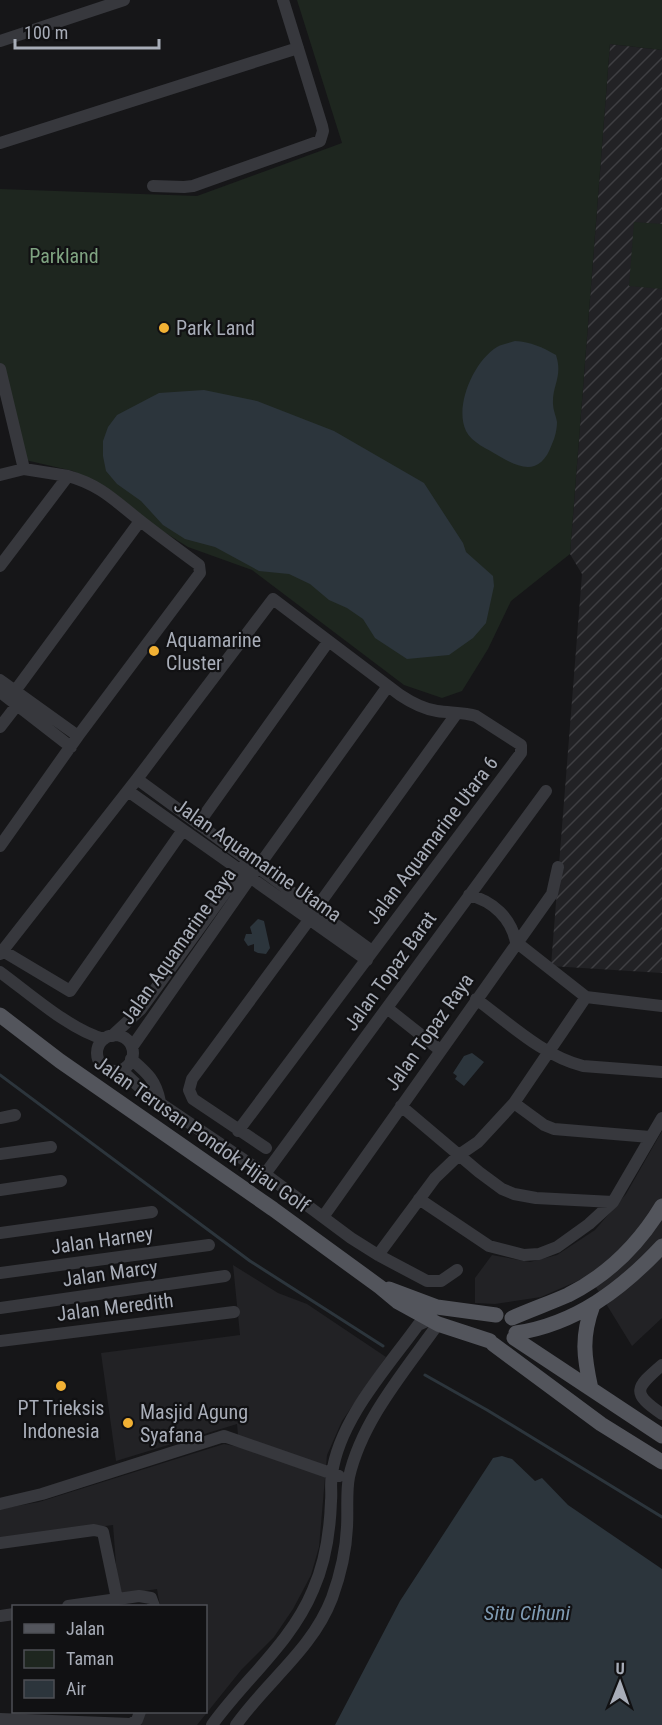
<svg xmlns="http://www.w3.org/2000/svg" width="662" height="1725" font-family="'Roboto Condensed',sans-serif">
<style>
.built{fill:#222225}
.industrial{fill:url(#industrial-furrows)}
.green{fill:#1e261f}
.water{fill:#2c353c}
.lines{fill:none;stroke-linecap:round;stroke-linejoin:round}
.stream{stroke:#2c353c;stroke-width:3}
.minor{stroke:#37383d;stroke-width:12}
.major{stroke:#53555c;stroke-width:15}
.poi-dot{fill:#f2b134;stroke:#111113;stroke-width:2}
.labels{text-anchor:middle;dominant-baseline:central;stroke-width:4.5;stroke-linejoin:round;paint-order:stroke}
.park-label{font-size:20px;fill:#7fa381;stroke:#111113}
.poi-label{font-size:20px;fill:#a8adb8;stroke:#111113;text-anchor:start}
.street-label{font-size:20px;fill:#a8adb8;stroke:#111113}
.water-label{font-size:21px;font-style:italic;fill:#7f9bb3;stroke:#111113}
</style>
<defs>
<pattern id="industrial-furrows" width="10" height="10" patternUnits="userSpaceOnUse" patternTransform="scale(1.5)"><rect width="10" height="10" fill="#222225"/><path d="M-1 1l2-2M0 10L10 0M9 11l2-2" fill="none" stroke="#3f3f43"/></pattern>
</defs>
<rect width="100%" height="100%" fill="#161618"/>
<path class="built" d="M 662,1131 L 662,1318 L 632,1346 L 589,1276 L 541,1297 L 495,1304 L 475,1303 L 475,1278 L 492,1255 L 530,1262 L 557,1255 L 595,1230 L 626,1194 Z
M 233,1265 L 278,1293 L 307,1304 L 386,1357 L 342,1421 L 327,1455 L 319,1547 L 311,1575 L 293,1609 L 274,1637 L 242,1669 L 197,1725 L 141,1725 L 146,1712 L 206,1712 L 206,1606 L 160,1606 L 157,1589 L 124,1594 L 118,1590 L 113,1525 L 0,1540 L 0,1509 L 39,1502 L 224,1444 L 239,1447 L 237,1424 L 116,1461 L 101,1353 L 240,1335 Z"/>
<path class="industrial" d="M 610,44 L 662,50 L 662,973 L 551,966 L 582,574 L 570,554 Z"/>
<path class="green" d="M 297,0 L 662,0 L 662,50 L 610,44 L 570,554 L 511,601 L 488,649 L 462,691 L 442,698 L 404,685 L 252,570 L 188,547 L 156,527 L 113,492 L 73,471 L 21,459 L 0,371 L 0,189 L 197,196 L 342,143 Z
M 634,222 L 662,224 L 662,289 L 629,286 Z"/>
<path class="water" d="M 515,341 C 531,342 542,347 556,355 C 563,377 552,385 553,404 C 553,410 556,416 557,422 C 557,429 555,438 552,444 C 541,475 522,470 499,456 C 488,449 472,443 466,431 C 454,406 474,361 497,347 C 502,344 509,343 515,341 Z
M 204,390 L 257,401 L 334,431 L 424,483 L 463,543 L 466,552 L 493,576 L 494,586 L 486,623 L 473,638 L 449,655 L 407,659 L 375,638 L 363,619 L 347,608 L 329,600 L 310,584 L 289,574 L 259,571 L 215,547 L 185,539 L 163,525 L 141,501 L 117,484 L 106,471 L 103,456 L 103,441 L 108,427 L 117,415 L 159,393 Z
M 258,919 L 264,921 L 270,948 L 266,954 L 258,953 L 254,951 L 254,944 L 248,946 L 244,940 L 246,934 L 252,934 L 250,927 Z
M 472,1053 L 484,1062 L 464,1086 L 455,1079 L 457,1076 L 453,1073 L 464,1056 Z
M 502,1456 L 512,1459 L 535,1481 L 542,1478 L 568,1505 L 662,1569 L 662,1725 L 335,1725 L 400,1601 L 493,1458 Z"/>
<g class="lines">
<path class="stream" d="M 0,1075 L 250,1261 L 383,1346
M 425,1375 L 487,1410 L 662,1517"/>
<path class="minor" d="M 0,41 L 124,0
M 0,143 L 298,48
M 153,186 L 184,187 L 193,186 L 320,141 L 323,131 L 322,126 L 283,0
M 0,369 L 24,469
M 0,475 L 24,469 L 68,476
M 0,566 L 68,476 C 101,485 116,502 143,523 C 161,537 180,551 199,565 L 200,573 L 78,736 L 0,846
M 0,680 L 78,736
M 15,691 L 140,521
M 0,692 L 71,747
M 0,727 L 17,705
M 137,779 L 372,951
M 128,791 L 367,960
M 198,824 L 328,642
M 469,895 C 493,901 511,918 516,942 L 586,997 L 662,1006
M 315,910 L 457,713
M 3,951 L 70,991 L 183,830
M 0,954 L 137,779 L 273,599 L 400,695 C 412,703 423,709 437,711 C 450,713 464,712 476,716 L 521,745 L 521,753 L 238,1131
M 0,972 C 29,993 70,1030 104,1039
M 476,999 C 509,1023 543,1056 583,1066 L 662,1072
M 387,1008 L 440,1050
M97 1053a18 18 0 1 1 36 0a18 18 0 1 1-36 0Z
M 112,1036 L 141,1009 L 245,865
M 132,1047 L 250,878 L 388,686
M 131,1059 C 147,1073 156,1080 160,1102
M 121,1070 L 148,1095 L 265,1174 L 351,1238 L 378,1255 L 427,1281 L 441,1281 L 457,1270
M 514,1103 L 544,1125 L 554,1129 L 650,1137
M 401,1106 L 479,1172 L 502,1189 L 514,1194 L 536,1198 L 613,1202
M 0,1118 L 15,1115
M 266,1148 L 193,1099 L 189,1090 L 192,1079 L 309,920
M 0,1154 L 51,1147
M 265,1174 L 546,791
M 0,1190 L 61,1181
M 419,1199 L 489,1246 L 524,1255 L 539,1254 L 557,1247 L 589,1224 L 613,1202 L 662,1118
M 323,1217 L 552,894 L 558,867
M 0,1233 L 152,1212
M 378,1255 L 435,1178 L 459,1155 L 478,1142 L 514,1103 L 586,997
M 0,1273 L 209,1245
M 0,1308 L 225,1276
M 0,1341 L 234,1312
M 662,1365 C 635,1388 631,1393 662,1414
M 0,1504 L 42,1494 L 224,1436 L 339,1476
M 0,1543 L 94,1530 L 103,1532 L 117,1599
M 68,1606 L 139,1596 L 151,1598 L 154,1606
M 0,1616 L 14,1614
M 0,1719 L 131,1724 L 137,1720 L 140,1712
M 212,1725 C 245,1679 291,1643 313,1590 C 326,1561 330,1532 331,1501 C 332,1492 330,1483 332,1474 C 339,1420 387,1368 418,1325 L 429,1320
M 236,1725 C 267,1681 312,1650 332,1598 C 340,1576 346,1550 347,1527 C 348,1511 346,1492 349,1477 C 362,1420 405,1371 438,1324"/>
<path class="major" d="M 0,1015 L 60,1061 L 273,1209 L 380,1287 L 398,1302 L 438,1324 L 490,1341
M 389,1289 L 437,1307 L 496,1315
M 512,1318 C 530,1310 550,1303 568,1295 C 608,1275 639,1244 662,1206
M 516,1333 C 576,1324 622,1289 662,1246
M 514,1338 L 662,1436
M 493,1344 L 601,1424 L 662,1462
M 591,1389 C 584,1357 581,1337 593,1305"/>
</g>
<g class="poi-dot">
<circle cx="164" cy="328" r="6"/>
<circle cx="154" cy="651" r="6"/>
<circle cx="61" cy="1386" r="6"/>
<circle cx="128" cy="1423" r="6"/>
</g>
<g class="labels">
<g class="park-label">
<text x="64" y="256">Parkland</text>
</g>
<g class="poi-label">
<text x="176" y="328">Park Land</text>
<text x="166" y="640">Aquamarine<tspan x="166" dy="23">Cluster</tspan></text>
<text x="61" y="1408" text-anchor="middle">PT Trieksis<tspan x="61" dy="23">Indonesia</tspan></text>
<text x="140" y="1412">Masjid Agung<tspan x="140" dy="23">Syafana</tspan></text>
</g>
<g class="street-label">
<text transform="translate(432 840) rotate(-53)">Jalan Aquamarine Utara 6</text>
<text transform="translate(258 860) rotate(35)">Jalan Aquamarine Utama</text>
<text transform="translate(178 946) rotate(-55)">Jalan Aquamarine Raya</text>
<text transform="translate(390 971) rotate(-54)">Jalan Topaz Barat</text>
<text transform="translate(429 1032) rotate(-55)">Jalan Topaz Raya</text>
<text transform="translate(202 1134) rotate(35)">Jalan Terusan Pondok Hijau Golf</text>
<text transform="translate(102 1240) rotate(-8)">Jalan Harney</text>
<text transform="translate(110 1273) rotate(-8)">Jalan Marcy</text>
<text transform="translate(115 1307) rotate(-7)">Jalan Meredith</text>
</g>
<g class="water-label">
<text x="527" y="1613">Situ Cihuni</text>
</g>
</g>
<rect x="12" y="1605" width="195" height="108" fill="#111113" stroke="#4d4f55" stroke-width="1.5"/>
<rect x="24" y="1624" width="30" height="9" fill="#53555c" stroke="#4d4f55" stroke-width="1.5"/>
<text x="66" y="1635" font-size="18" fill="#a8adb8">Jalan</text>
<rect x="24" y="1650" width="30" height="18" fill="#1e261f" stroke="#4d4f55" stroke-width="1.5"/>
<text x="66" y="1665" font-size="18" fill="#a8adb8">Taman</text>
<rect x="24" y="1680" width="30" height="18" fill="#2c353c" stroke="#4d4f55" stroke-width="1.5"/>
<text x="66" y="1695" font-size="18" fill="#a8adb8">Air</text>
<g transform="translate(620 1683) rotate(1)" stroke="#111113" stroke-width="4.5" paint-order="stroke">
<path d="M0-4.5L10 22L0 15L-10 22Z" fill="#a8adb8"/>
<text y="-9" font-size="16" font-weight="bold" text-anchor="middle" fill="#a8adb8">U</text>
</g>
<path d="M15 39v9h144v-9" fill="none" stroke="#a8adb8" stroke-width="3"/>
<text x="24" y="39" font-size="18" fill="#a8adb8" stroke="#111113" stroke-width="4.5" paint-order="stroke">100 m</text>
</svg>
